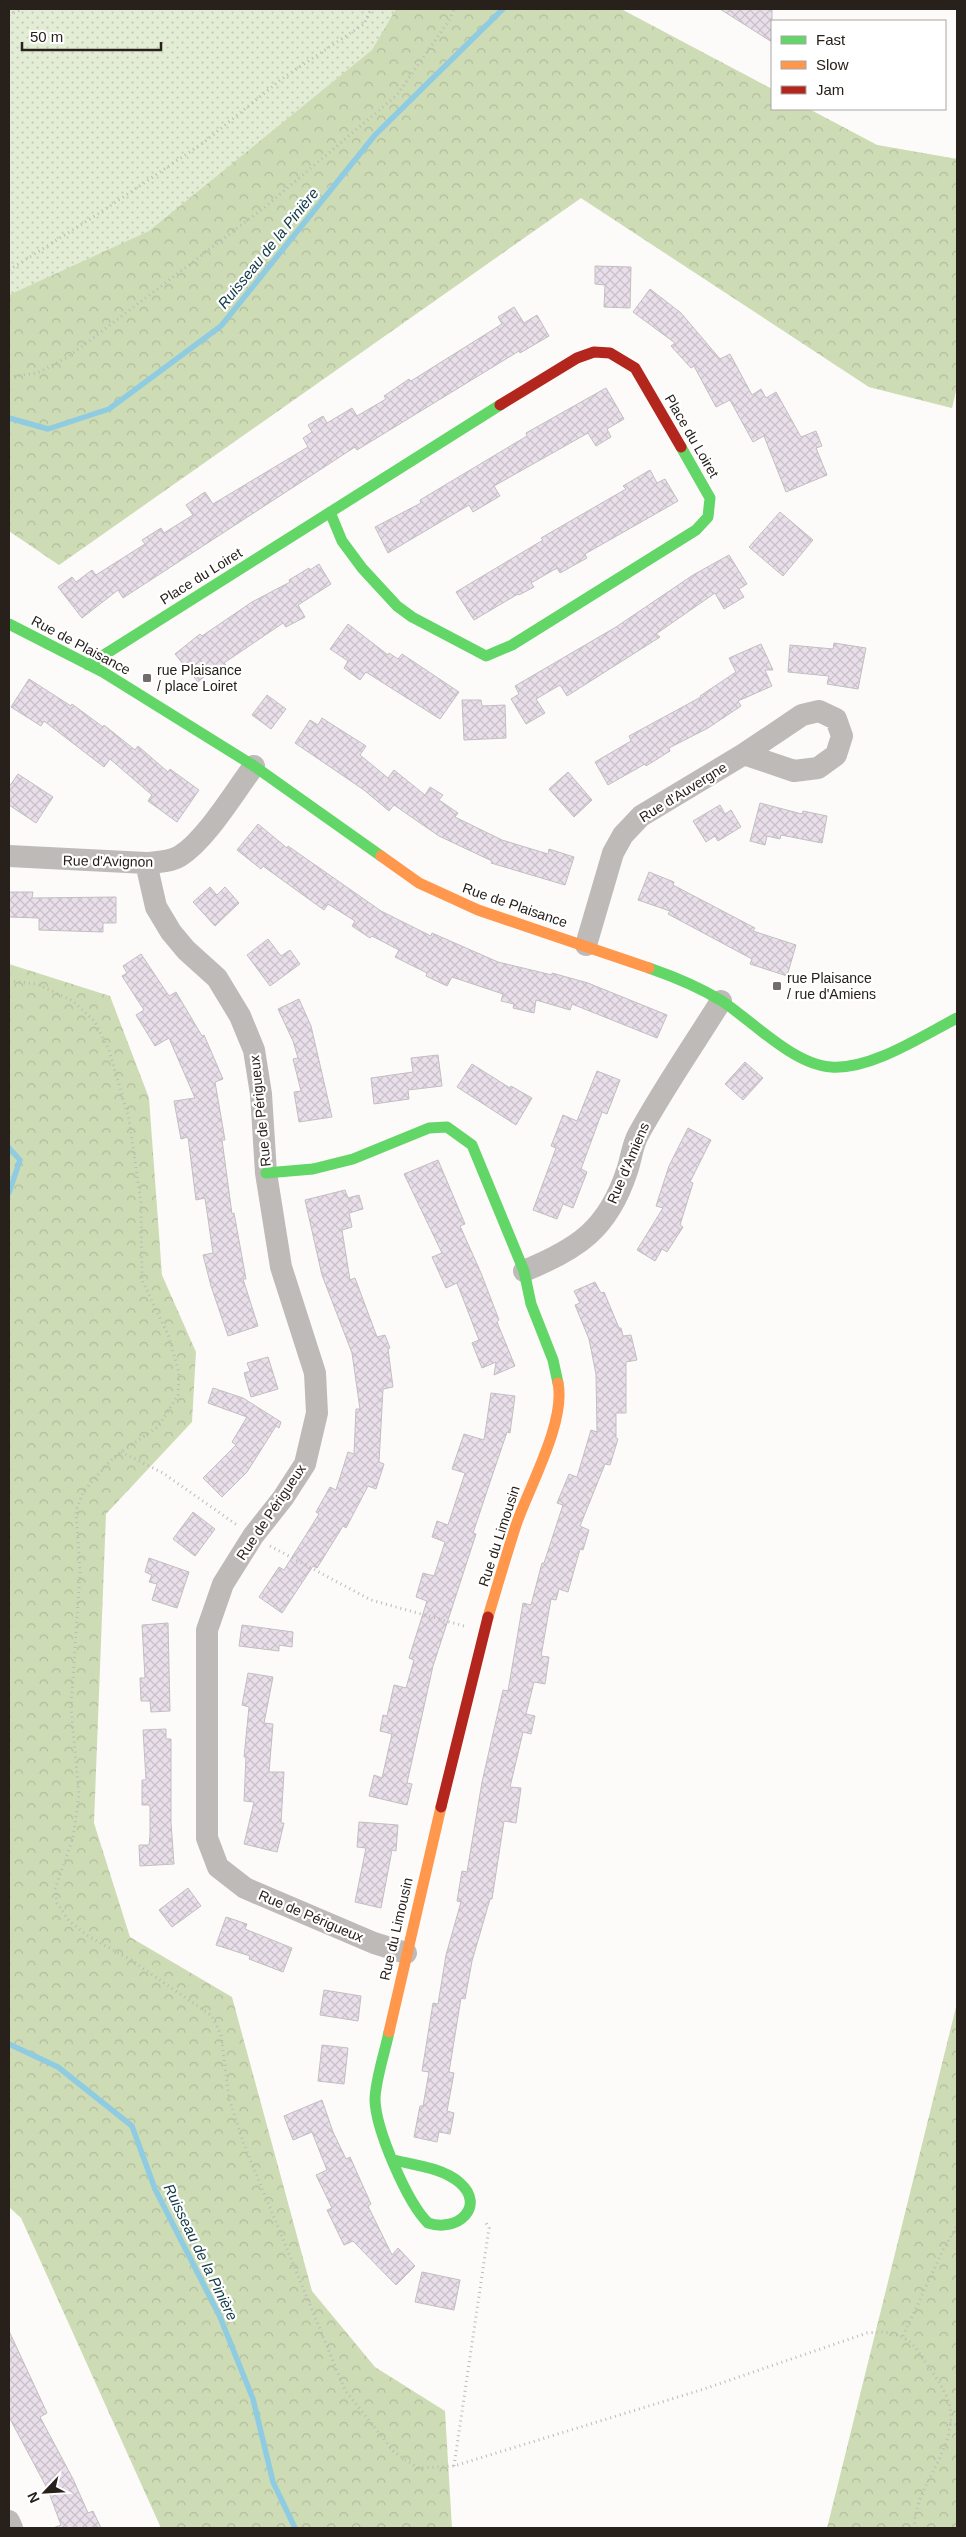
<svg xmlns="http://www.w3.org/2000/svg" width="966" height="2537" font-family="Helvetica,sans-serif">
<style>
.grass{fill:url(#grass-dots)}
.forest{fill:url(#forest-crowns)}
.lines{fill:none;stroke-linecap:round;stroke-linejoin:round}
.stream{stroke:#8fcce1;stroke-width:5.5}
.building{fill:url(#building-cross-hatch);stroke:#c2bfc1}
.path{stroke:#bcbab8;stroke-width:3;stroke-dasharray:1 4;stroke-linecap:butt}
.street{stroke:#bdbab8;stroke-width:22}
.fast{stroke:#63d668;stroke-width:11}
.slow{stroke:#ff974d;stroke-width:11}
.jam{stroke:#b3261e;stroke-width:11}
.poi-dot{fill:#736d69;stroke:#fff;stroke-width:2}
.labels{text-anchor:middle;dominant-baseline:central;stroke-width:4.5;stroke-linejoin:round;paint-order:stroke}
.street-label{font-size:14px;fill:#28211b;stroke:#fff}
.poi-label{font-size:14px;fill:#28211b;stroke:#fff;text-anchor:start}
.water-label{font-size:15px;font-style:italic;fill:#103947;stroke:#fff}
</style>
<defs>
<pattern id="grass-dots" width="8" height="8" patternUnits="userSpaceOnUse" patternTransform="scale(1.25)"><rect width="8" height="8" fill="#e3ecd4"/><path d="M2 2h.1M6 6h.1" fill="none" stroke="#c3cab5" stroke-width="1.8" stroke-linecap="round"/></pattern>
<pattern id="forest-crowns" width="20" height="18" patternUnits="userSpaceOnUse" patternTransform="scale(1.25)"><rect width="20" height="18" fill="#cedcb6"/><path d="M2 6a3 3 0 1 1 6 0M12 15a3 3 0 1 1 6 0" fill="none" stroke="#b1bc9c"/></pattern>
<pattern id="building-cross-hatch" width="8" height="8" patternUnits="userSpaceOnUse" patternTransform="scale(1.25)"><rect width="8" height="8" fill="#e9dfea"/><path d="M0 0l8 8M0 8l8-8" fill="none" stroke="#c8bfc8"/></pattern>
</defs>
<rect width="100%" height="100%" fill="#fdfbf9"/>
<path class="grass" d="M 9,9 L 621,9 L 772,89 L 772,109 L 809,109 L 877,145 L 957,159 L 957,386 L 952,408 L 869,387 L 581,198 L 59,565 L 9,531 Z"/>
<path class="forest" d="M 396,9 L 621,9 L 772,89 L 772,109 L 809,109 L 877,145 L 957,159 L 957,386 L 952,408 L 869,387 L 581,198 L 59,565 L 9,531 L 9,295 L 149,231 L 372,50 Z
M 9,964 L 110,996 L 149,1098 L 162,1275 L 196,1352 L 192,1422 L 106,1514 L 94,1823 L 130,1937 L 232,1997 L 312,2291 L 375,2367 L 445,2411 L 452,2528 L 161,2528 L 21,2218 L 9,2207 Z
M 957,2003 L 957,2528 L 827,2528 Z"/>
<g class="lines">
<path class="stream" d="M 9,418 L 48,429 L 109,409 L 221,326 L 375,135 L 503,9
M 9,1148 L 20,1160 L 9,1193
M 9,2044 L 58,2067 L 132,2126 L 155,2189 L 220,2317 L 253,2399 L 273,2482 L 295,2528"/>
</g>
<path class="building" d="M 720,9 L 772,9 L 772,42 Z
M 595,266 L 631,267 L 630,308 L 604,307 L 605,285 L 595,284 Z
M 650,289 L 681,313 L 720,359 L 730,354 L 752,395 L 761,389 L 766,398 L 776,392 L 801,437 L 816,431 L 822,446 L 816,448 L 827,475 L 786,492 L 764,436 L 753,442 L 730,400 L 716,407 L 694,366 L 691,368 L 671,346 L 675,343 L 633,312 Z
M 514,307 L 524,323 L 537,315 L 549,336 L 520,353 L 519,351 L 357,450 L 355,447 L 123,598 L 118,590 L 82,618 L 58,587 L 72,577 L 76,582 L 92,570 L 96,575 L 145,544 L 142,540 L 161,528 L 164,533 L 193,515 L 186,505 L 205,492 L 213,504 L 308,447 L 303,438 L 312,432 L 308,425 L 323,416 L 327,423 L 352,408 L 357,416 L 386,399 L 384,396 L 409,379 L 411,381 L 502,324 L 498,317 Z
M 606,388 L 624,419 L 607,429 L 611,437 L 596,446 L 588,433 L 494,486 L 500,496 L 473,512 L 469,505 L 388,553 L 375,527 L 421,503 L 420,500 L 527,436 L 526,433 Z
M 650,470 L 657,483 L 665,479 L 678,501 L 585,554 L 587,558 L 560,573 L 557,568 L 531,583 L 534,587 L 519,595 L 518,594 L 474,620 L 456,592 L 543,540 L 541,538 L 626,489 L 623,486 Z
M 780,512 L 813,540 L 783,576 L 749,547 Z
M 729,555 L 747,584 L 739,589 L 744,597 L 724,609 L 715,593 L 656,634 L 660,637 L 567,696 L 560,685 L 536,699 L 545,713 L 526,724 L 511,699 L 519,694 L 515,686 L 616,627 L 693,575 Z
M 319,564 L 331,584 L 298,605 L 305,617 L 286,627 L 283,623 L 224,663 L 226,665 L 213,676 L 210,672 L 198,682 L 175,654 L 200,634 L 202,636 L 252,602 L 290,582 L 289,580 L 309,568 L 310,570 Z
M 348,624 L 388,655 L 389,653 L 398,659 L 402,654 L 459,692 L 440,719 L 366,672 L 360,680 L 344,668 L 348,661 L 330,649 Z
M 834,643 L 866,648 L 858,689 L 827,684 L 829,676 L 788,672 L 790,645 L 833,649 Z
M 761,644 L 773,670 L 765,670 L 772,686 L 738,701 L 741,706 L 708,728 L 669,748 L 670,751 L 646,766 L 645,764 L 608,785 L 595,762 L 631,741 L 629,736 L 701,697 L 700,696 L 736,672 L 729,658 Z
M 29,679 L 71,706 L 72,704 L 103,727 L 104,725 L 135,750 L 138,746 L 168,772 L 170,769 L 199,790 L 177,822 L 148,801 L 152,795 L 110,759 L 104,767 L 44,721 L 41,726 L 11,707 Z
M 267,695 L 286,709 L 271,729 L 252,715 Z
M 462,700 L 481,700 L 482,706 L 505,705 L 506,738 L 464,740 Z
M 322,718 L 366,746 L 360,755 L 388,778 L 394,770 L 425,795 L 430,787 L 443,795 L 439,800 L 458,813 L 455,817 L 502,840 L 548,854 L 549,849 L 574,857 L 565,885 L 491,863 L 492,861 L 439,836 L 394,805 L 389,811 L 364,790 L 295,743 L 310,720 L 318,725 Z
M 568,772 L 592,800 L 574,817 L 549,789 Z
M 18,774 L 53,797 L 36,823 L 9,805 L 9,787 Z
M 760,803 L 802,814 L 803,811 L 827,816 L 822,843 L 781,835 L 780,839 L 767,836 L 765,845 L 750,841 Z
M 720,805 L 725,814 L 731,810 L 741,827 L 718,841 L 715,836 L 706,842 L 693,821 Z
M 258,824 L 287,848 L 288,846 L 381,911 L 431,936 L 432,933 L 498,962 L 552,975 L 552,973 L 588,983 L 667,1015 L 657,1038 L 572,1004 L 570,1010 L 536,1000 L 534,1013 L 513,1008 L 514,1004 L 501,1001 L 503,994 L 452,977 L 447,986 L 426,976 L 427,973 L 395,957 L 399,950 L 372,936 L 370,938 L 352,926 L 355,921 L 328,904 L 324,910 L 263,866 L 261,869 L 237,850 Z
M 649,872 L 674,882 L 673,885 L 755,928 L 753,931 L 796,945 L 787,976 L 750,964 L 752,959 L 668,914 L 670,911 L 638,900 Z
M 210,887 L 217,895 L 225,887 L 239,903 L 215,926 L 193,902 Z
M 9,892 L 33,892 L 32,898 L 116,897 L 116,923 L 103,923 L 103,932 L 39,930 L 39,918 L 9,917 Z
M 268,939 L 281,956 L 290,950 L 300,964 L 270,986 L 247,955 Z
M 141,954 L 169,996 L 176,992 L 202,1036 L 204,1035 L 223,1079 L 215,1082 L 225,1140 L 222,1140 L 232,1214 L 234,1213 L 246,1279 L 243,1279 L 258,1326 L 228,1336 L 211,1286 L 203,1255 L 213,1253 L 205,1198 L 196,1200 L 188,1137 L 181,1139 L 174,1101 L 195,1098 L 169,1038 L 155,1046 L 136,1015 L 144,1010 L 122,976 L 127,973 L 123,966 Z
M 299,999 L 311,1026 L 332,1117 L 299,1122 L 294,1092 L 301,1091 L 293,1059 L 298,1058 L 293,1041 L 278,1009 Z
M 438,1055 L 442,1086 L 408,1090 L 409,1099 L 374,1104 L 371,1078 L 413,1072 L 411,1058 Z
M 745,1062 L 763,1078 L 743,1100 L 725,1084 Z
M 472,1064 L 510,1088 L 511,1086 L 532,1098 L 516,1125 L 457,1087 Z
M 597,1071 L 620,1080 L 607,1114 L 602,1112 L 581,1169 L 587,1172 L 573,1208 L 563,1204 L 557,1219 L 533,1210 L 556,1148 L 551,1146 L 563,1115 L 577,1121 Z
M 688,1128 L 711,1140 L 690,1182 L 693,1183 L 680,1225 L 683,1227 L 667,1252 L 662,1249 L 655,1261 L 637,1250 L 663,1208 L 656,1206 L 669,1166 Z
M 438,1160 L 465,1224 L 460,1226 L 481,1273 L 499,1320 L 497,1322 L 515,1366 L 494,1375 L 496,1362 L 482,1368 L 472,1343 L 479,1340 L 457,1283 L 446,1288 L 432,1257 L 442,1253 L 404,1174 Z
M 345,1190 L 348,1198 L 359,1195 L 363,1209 L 349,1213 L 352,1227 L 342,1230 L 350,1280 L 355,1278 L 377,1337 L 385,1335 L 390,1348 L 388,1349 L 393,1387 L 383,1389 L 379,1462 L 384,1464 L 376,1489 L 368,1486 L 346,1528 L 343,1526 L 317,1568 L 313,1566 L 282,1613 L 259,1597 L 279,1567 L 284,1570 L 319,1514 L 316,1512 L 330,1487 L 336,1490 L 348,1452 L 354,1454 L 356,1409 L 360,1409 L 352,1353 L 322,1275 L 305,1200 Z
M 595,1282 L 601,1293 L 604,1292 L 619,1328 L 621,1328 L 623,1336 L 631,1335 L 637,1360 L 626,1362 L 626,1413 L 616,1413 L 616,1438 L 618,1439 L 610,1465 L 605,1464 L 580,1526 L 589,1530 L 583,1550 L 580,1549 L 568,1592 L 559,1589 L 556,1600 L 551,1599 L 541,1656 L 549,1657 L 545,1684 L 534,1682 L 526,1714 L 535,1716 L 531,1734 L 523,1732 L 510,1787 L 521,1788 L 516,1823 L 504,1821 L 492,1899 L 490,1899 L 472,1961 L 465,1999 L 461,1998 L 449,2072 L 454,2073 L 447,2111 L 454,2113 L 450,2134 L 439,2132 L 437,2142 L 414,2137 L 420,2106 L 423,2106 L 429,2072 L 422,2071 L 433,2003 L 438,2004 L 446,1955 L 461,1902 L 457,1901 L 462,1871 L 467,1872 L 482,1782 L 503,1690 L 508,1691 L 523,1603 L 531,1605 L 542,1563 L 544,1563 L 563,1505 L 557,1503 L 569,1474 L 577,1477 L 591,1430 L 597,1432 L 596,1374 L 589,1339 L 575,1305 L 580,1303 L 574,1291 Z
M 268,1357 L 278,1389 L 251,1397 L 244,1373 L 250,1371 L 247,1363 Z
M 213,1388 L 243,1398 L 281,1422 L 279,1428 L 276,1426 L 247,1472 L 222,1497 L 203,1478 L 236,1445 L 232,1442 L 247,1417 L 208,1403 Z
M 491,1393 L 515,1396 L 510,1433 L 507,1432 L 490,1482 L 473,1533 L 476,1534 L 433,1666 L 407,1783 L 412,1784 L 407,1805 L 369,1796 L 374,1775 L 382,1778 L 392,1734 L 380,1731 L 383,1715 L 387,1716 L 394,1685 L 406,1688 L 414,1660 L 409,1658 L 427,1601 L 416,1597 L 423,1573 L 434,1576 L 445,1542 L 432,1537 L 437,1521 L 448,1525 L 465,1473 L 452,1469 L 464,1434 L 484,1440 Z
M 193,1512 L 215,1529 L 195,1556 L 173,1539 Z
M 149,1558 L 189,1572 L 177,1608 L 152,1600 L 157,1584 L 149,1582 L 152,1575 L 145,1572 Z
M 168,1623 L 170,1711 L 151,1712 L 150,1701 L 141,1701 L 140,1678 L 145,1678 L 142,1625 Z
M 242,1625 L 293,1632 L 292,1647 L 279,1645 L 279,1651 L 239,1646 Z
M 248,1673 L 273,1677 L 264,1723 L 273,1724 L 269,1772 L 284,1772 L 281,1823 L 284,1823 L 277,1852 L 244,1844 L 254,1802 L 244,1801 L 246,1757 L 244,1757 L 249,1707 L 242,1705 Z
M 166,1729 L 166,1739 L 171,1739 L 171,1823 L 174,1864 L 140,1866 L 139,1845 L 149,1845 L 150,1835 L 150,1805 L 142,1805 L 142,1780 L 146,1780 L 143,1730 Z
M 359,1822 L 398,1825 L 396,1851 L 392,1850 L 381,1908 L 355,1902 L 366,1848 L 357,1847 Z
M 188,1888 L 201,1906 L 172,1927 L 159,1910 Z
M 226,1917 L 247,1924 L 245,1929 L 292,1948 L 283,1972 L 249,1959 L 250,1956 L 216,1945 Z
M 324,1990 L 361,1996 L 358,2021 L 320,2015 Z
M 322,2045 L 348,2048 L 344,2084 L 318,2081 Z
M 322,2100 L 333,2132 L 346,2159 L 350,2157 L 371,2204 L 368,2206 L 392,2255 L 398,2248 L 415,2266 L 396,2285 L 353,2241 L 344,2245 L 327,2210 L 332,2208 L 316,2175 L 327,2170 L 312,2132 L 293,2140 L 284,2116 Z
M 422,2272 L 460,2280 L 454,2310 L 415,2302 Z
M 9,2331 L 47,2413 L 40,2417 L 73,2479 L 88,2513 L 93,2511 L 101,2528 L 53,2528 L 61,2525 L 48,2490 L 9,2417 Z"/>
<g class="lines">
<path class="path" d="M 9,15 L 22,9
M 9,270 L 98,214 L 203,143 L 283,78 L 364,24 L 371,9
M 9,377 L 37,373 L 68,357 L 265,207 L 397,95 L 450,19 L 454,9
M 9,981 L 37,984 L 73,1001 L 95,1022 L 109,1050 L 129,1119 L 141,1203 L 142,1280 L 169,1337 L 179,1373 L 178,1395 L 159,1426 L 114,1457 L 84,1491 L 76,1510 L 80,1573 L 71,1708 L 79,1795 L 73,1838 L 55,1889 L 57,1903 L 69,1921 L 88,1936 L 131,1960 L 212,2016 L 221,2035 L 229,2098 L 243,2142 L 345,2390 L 394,2452 L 418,2468 L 454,2466 L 704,2389 L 867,2333 C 894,2330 909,2335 924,2360 C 932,2372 943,2386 948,2400 C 961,2438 926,2474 917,2509 C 915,2515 915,2522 914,2528
M 121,1452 L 163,1473 L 237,1525
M 270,1546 L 371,1600 L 464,1626
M 903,2336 L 943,2250 L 957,2226
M 950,2423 L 957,2425
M 454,2466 L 489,2228 L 486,2223"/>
<path class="street" d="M 9,856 L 146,863 C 158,862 170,862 180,856 C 206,840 235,791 254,766
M 146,863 L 156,907 L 171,932 L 186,950 L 217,978 L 240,1016 L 254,1050 L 261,1094 L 266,1173 L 281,1267 L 315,1373 L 317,1413 L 305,1464 L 283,1498 L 253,1536 L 223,1584 L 207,1630 L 207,1838 L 218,1867 L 245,1888 L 374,1943 L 406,1953
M 586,945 L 613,853 L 623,835 L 641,816 L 744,754 L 794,771 L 818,768 L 836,755 L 842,736 L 836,719 L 819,711 L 802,715 L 744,754
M 524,1271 C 578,1249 608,1229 627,1171 C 631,1160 632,1146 638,1135 C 663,1089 693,1046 721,1001
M 9,2521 L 12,2528"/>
<path class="fast" d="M 330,512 L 342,541 L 362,568 L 397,606 L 412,617 L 486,656 L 512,645 L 696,530 L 708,517 L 710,498 L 681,447
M 9,624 L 103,672 L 254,766 L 381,856
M 88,665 L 500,405
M 649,968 C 675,977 699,987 722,1001 C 752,1021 794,1065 831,1067 C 871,1070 922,1036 957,1018
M 266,1173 L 313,1169 L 353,1159 L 429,1128 L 447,1127 L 472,1145 L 524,1271 L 531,1304 L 553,1360 L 558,1383
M 389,2032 C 385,2052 375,2081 375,2100 C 376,2130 407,2202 428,2223 C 458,2233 486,2206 460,2183 C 443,2168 415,2165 394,2160"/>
<path class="slow" d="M 381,856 L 419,883 L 478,910 L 649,968
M 488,1617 C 497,1587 506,1556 516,1525 C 529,1487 566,1422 558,1383
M 389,2032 L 441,1807"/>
<path class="jam" d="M 500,405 L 577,358 L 594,352 L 610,353 L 635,368 L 681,447
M 441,1807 L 488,1617"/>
</g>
<g class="poi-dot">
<rect x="142" y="673" width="10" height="10" rx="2.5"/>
<rect x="772" y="981" width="10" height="10" rx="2.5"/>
</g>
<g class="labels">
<g class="street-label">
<text transform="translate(692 436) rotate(60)">Place du Loiret</text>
<text transform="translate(201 576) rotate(-32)">Place du Loiret</text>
<text transform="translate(81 645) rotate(28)">Rue de Plaisance</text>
<text transform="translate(683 792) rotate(-32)">Rue d'Auvergne</text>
<text transform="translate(108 861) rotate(1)">Rue d'Avignon</text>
<text transform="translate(515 905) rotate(19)">Rue de Plaisance</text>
<text transform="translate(260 1111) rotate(-96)">Rue de Périgueux</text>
<text transform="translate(628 1163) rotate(-67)">Rue d'Amiens</text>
<text transform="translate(271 1512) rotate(-56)">Rue de Périgueux</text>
<text transform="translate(499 1536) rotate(-72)">Rue du Limousin</text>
<text transform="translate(311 1916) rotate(23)">Rue de Périgueux</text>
<text transform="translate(396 1929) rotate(-77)">Rue du Limousin</text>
</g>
<g class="poi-label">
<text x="157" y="670">rue Plaisance<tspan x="157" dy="16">/ place Loiret</tspan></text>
<text x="787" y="978">rue Plaisance<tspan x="787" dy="16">/ rue d'Amiens</tspan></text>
</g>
<g class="water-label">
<text transform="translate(268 248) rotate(-51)">Ruisseau de la Pinière</text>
<text transform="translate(201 2252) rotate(64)">Ruisseau de la Pinière</text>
</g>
</g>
<rect width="966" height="2537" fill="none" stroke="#28211b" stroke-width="20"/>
<rect x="771" y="20" width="175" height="90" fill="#ffffff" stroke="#a9a6a4"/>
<rect x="781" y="36" width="25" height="8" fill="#63d668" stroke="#a9a6a4"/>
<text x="816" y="45" font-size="15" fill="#28211b">Fast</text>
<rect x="781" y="61" width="25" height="8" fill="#ff974d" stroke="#a9a6a4"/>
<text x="816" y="70" font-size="15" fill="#28211b">Slow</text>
<rect x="781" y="86" width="25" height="8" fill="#b3261e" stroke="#a9a6a4"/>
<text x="816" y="95" font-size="15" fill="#28211b">Jam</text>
<g transform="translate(45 2492) rotate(245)" stroke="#ffffff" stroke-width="4" paint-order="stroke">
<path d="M0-4L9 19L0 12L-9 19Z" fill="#28211b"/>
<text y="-8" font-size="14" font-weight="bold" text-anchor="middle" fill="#28211b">N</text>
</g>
<path d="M22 42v8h139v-8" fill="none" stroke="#28211b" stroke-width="2.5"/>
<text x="30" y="42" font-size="15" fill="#28211b" stroke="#ffffff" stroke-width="4" paint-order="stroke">50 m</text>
</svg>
